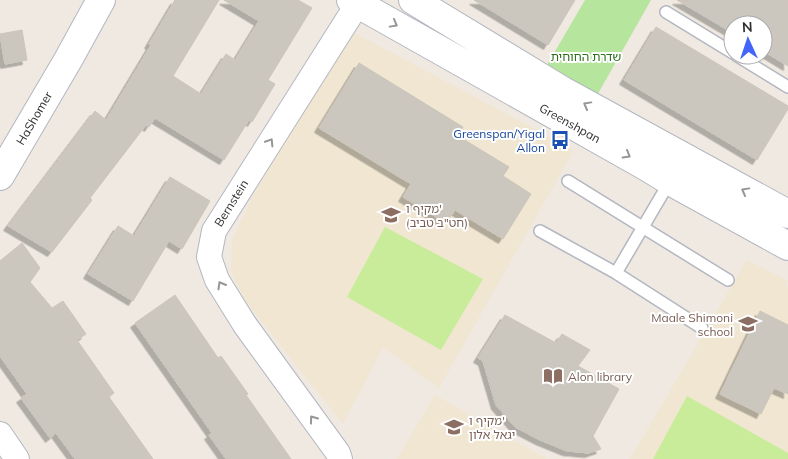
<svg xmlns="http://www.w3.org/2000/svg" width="788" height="459" font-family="Mulish,'Noto Sans Hebrew',sans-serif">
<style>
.education{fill:#f0e6d1}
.green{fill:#b6e59e}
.pitch{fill:#c9ec9a}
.building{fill:#cbc7bf;stroke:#cbc5ba;filter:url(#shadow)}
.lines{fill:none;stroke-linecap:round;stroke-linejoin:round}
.lane-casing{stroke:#b4b7c1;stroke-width:14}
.street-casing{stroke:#b4b7c1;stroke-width:26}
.secondary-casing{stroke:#b4b7c1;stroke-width:30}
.lane{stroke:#fff;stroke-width:11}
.street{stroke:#fff;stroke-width:24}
.secondary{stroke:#fff;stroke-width:28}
.oneway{stroke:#969696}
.labels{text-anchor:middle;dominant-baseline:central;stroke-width:4;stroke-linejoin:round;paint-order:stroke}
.park-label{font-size:12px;fill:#2c6e1b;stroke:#fff}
.street-label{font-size:12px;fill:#2e2e2e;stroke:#fff}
.transit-label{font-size:12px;fill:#164399;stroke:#fff;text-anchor:end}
.education-label{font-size:12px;fill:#785e54;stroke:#fff;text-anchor:start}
</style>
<defs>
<filter id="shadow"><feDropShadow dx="-4.5" dy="4.5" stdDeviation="0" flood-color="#0004"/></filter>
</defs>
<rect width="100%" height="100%" fill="#efe9e1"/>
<path class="education" d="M 351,31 L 574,150 L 439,388 L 383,347 L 343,424 L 244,299 L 231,271 L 232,240 L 256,190 Z
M 747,260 L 788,281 L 786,285 L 788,287 L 788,459 L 630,459 Z
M 435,395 L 547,459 L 397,459 Z"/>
<path class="green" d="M 585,0 L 651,0 L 591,106 L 540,77 Z"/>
<path class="pitch" d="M 385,227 L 483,279 L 441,350 L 347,297 Z
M 687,396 L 788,453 L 788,459 L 653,459 Z"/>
<path class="building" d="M 175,0 L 219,0 L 173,76 L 201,94 L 226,54 L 235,60 L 259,21 L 224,0 L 298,0 L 312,8 L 268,80 L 275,84 L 252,122 L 249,120 L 224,160 L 155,118 L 149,127 L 146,125 L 90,198 L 92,200 L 52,252 L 8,226 L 95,111 L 106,120 L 151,45 L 149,44 Z
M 474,0 L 575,0 L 548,45 Z
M 677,0 L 788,0 L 788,66 L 763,51 L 763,25 L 733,25 L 733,33 Z
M 656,27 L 788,106 L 788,109 L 757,160 L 624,80 Z
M 22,30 L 27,60 L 5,64 L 0,34 Z
M 359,63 L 463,127 L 458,136 L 509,167 L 503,176 L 531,194 L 503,239 L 455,210 L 446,223 L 403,197 L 411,184 L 319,128 Z
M 170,177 L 210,201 L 182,249 L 169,241 L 133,301 L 88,274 L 118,226 L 134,236 Z
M 22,243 L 40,268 L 30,282 L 52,308 L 63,301 L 86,334 L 77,340 L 114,393 L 109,397 L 153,459 L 75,459 L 56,433 L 50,438 L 21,398 L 27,394 L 0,356 L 0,261 Z
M 175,295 L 218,358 L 221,356 L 248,394 L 246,395 L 291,459 L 226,459 L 209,435 L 212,433 L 135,323 Z
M 760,311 L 788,325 L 788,394 L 774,388 L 761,414 L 720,394 Z
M 505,315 L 556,343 L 562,334 L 590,350 L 578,366 L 619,389 L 593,436 L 601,449 L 589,453 L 567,451 L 540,440 L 515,427 L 496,405 L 483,361 L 478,358 Z"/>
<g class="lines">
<g class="lane-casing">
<path id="lane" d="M 666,12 L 733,53
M 736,55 L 788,87
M 568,181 L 728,280
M 540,231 L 616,273 L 702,328
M 616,273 L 670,181"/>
</g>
<g class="street-casing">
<path id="street" d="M 0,434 L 17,459
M 340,459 L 338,453 L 245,325 L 217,280 L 209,257 L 214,231 L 360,0"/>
</g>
<g class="secondary-casing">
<path id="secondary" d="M 351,0 L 649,168 L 670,181 L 788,246
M 413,0 L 563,91 L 788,214
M 0,176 L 68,60 L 101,0"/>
</g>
<use href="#lane" class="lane"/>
<use href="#street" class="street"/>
<use href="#secondary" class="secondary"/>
</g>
<defs><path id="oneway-chevron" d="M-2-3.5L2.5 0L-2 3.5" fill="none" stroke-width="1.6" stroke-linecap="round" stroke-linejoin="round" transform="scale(1.25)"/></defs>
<g class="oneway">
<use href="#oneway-chevron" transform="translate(394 24) rotate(29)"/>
<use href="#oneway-chevron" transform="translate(587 105) rotate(-151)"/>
<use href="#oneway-chevron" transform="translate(270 142) rotate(-58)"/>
<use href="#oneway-chevron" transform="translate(627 155) rotate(30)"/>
<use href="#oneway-chevron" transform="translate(745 191) rotate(-151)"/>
<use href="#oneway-chevron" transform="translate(221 285) rotate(-120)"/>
<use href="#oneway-chevron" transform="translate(313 419) rotate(-126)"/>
</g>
<defs>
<g id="bus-bare" transform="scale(1.5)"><path d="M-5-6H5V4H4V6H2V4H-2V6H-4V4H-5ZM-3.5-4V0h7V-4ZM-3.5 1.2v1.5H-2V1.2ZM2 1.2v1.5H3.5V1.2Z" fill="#1a4fb4" stroke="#fff" stroke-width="2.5" paint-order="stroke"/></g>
<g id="school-bare" transform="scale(1.5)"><path d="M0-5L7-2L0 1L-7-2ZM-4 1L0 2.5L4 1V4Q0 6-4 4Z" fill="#8d6e63" stroke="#fff" stroke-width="2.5" paint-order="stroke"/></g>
<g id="library-bare" transform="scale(1.5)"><path d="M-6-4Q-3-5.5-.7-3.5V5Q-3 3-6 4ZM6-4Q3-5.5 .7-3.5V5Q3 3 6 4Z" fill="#8d6e63" stroke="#fff" stroke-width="2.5" paint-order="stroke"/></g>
</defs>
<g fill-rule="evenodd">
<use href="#bus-bare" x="560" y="140"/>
<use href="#school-bare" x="391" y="215"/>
<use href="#school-bare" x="748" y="324"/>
<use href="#library-bare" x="553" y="376"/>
<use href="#school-bare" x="454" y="427"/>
</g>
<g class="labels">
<g class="park-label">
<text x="586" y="56">שדרת החוחית</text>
</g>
<g class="street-label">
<text transform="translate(34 118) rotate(-60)">HaShomer</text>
<text transform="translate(570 123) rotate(29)">Greenshpan</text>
<text transform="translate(231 203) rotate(-58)">Bernstein</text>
</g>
<g class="transit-label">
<text x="545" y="133">Greenspan/Yigal<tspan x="545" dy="14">Allon</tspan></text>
</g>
<g class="education-label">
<text x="406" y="208">מקיף ו'<tspan x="406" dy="14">(חט"ב טביב)</tspan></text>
<text x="733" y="317" text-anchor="end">Maale Shimoni<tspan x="733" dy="14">school</tspan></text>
<text x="568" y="376">Alon library</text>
<text x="469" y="420">מקיף ו'<tspan x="469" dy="14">יגאל אלון</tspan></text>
</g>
</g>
<g transform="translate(748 40) rotate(357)"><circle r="24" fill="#ffffff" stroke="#ababab"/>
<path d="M0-4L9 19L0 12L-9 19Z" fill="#4264fb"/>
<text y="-8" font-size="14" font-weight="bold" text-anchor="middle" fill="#2e2e2e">N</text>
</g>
</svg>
